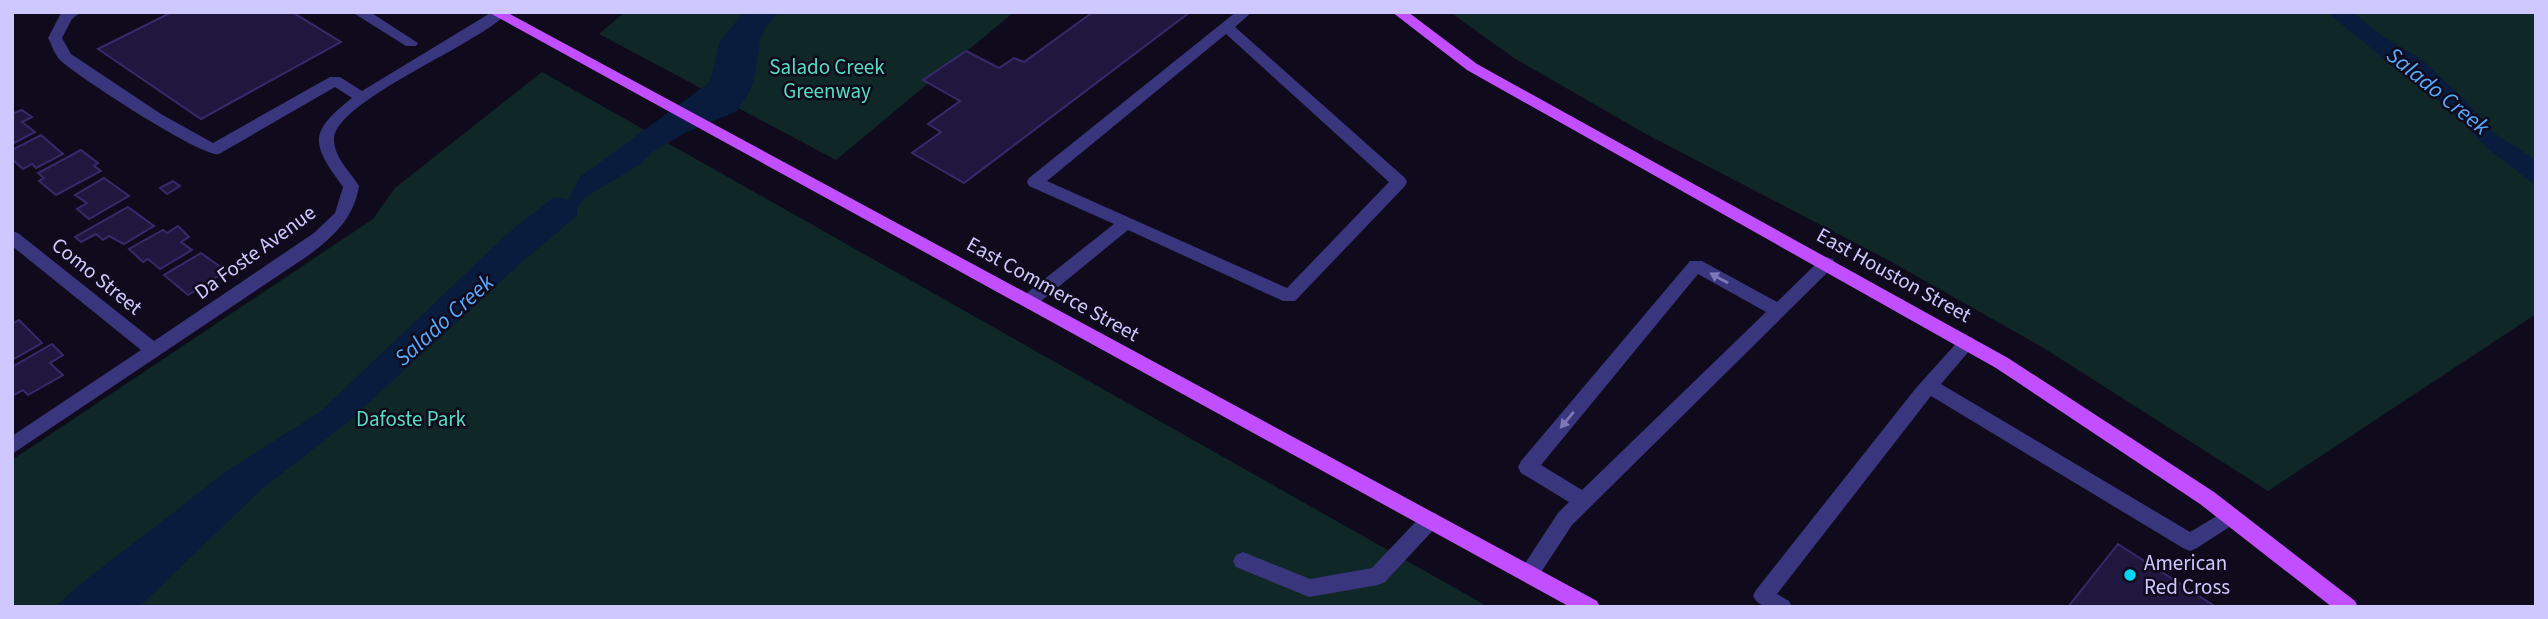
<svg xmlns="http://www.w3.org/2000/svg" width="2548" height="619" font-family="'Source Sans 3',sans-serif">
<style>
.green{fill:#0f2727}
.water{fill:#0a1c3d}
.building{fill:#20173e;stroke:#38296a;stroke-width:2}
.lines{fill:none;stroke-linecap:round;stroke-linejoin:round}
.minor{fill:#3a367d;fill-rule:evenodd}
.major{fill:#c14fff;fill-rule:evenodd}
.oneway{fill:#7d78b8}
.poi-dot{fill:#00d5f3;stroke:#0f0b1d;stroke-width:2.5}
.labels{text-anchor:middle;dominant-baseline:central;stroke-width:5;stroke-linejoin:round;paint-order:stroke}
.park-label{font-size:21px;fill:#54debf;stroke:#0f0b1d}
.street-label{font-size:21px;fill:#cfc8ff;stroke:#0f0b1d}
.poi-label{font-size:21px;fill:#cfc8ff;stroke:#0f0b1d;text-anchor:start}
.water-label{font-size:23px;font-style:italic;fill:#56acff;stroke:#0f0b1d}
</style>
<rect width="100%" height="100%" fill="#0f0b1d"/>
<path class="green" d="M 625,12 L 1014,12 L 836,160 L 599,34 Z
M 1450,12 L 2536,12 L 2536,314 L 2268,491 L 2042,347 L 1888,260 L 1646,134 L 1514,58 Z
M 542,72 L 1485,605 L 1483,607 L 12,607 L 12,460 L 373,219 L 395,188 Z"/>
<path class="water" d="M 744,12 L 780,12 L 766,26 L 760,41 L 755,76 L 749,93 L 737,111 L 685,133 L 654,151 L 639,165 L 584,198 L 577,208 L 577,216 L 524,260 L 348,422 L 262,489 L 139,607 L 55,607 L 78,586 L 227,471 L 321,411 L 507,234 L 554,197 L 568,200 L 580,177 L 710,82 L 720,41 Z
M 2327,12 L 2353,12 L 2382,36 L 2421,59 L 2465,100 L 2494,133 L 2536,160 L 2536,186 L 2486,147 L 2447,106 L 2412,82 Z"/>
<path class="building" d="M 172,12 L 292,12 L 341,42 L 201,119 L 98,49 Z
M 1093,12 L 1190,12 L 964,183 L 912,153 L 941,132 L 928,124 L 960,101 L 923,80 L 966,51 L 999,68 L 1014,58 L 1024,62 Z
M 22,110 L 32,117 L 22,122 L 35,132 L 12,144 L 12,114 Z
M 41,135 L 63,154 L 36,168 L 32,164 L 23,169 L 12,159 L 12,150 Z
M 81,150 L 98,163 L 94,166 L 101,171 L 56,195 L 39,181 L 44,178 L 38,173 Z
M 104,178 L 129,196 L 89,219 L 77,209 L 87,203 L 75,195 Z
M 173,181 L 180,186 L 167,194 L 160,188 Z
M 128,207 L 154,226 L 124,244 L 109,236 L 103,240 L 96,234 L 81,242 L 75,237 Z
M 178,226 L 189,237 L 181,242 L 192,250 L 160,269 L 148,259 L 143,262 L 129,249 L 163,230 L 167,233 Z
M 201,253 L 226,271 L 188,295 L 164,275 Z
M 19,320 L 42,343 L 12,360 L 12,324 Z
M 52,344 L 63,355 L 50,363 L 63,375 L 28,395 L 23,390 L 12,396 L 12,367 Z
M 2118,544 L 2216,607 L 2068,607 Z"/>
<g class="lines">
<path class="minor" d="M 81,12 L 72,19 L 62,38 L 71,54 L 161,114 L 213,143 L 330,77 L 340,77 L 362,91 L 492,12 L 506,14 C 479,44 335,101 334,139 C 334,158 350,171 359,186 C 354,218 334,236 309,255 L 12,454 L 12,436 L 141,350 L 12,246 L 12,231 L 18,233 L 154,341 L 314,233 L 335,213 L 343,187 C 311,143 308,133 352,98 L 335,87 L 219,154 C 202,158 79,77 61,61 C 55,56 52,45 48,38 L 61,13 Z
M 352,12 L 370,12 L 418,43 L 416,46 L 406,46 Z
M 1236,12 L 1252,12 L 1235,27 L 1405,178 L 1407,182 L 1405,186 L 1295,301 L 1283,301 L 1128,230 L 1035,306 L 1023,306 L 1020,301 L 1023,296 L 1114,224 L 1029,186 L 1027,182 L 1029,178 ZM 1226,34 L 1389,182 L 1287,288 L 1047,181 Z
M 1827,257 L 1833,259 L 1835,263 L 1833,267 L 1572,525 L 1536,580 L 1529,583 L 1522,580 L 1519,574 L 1522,568 L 1558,513 L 1569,502 L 1521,473 L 1518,467 L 1521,461 L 1690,261 L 1702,261 L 1777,302 L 1821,259 ZM 1698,274 L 1766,312 L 1582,490 L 1541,465 Z
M 1967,336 L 1973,338 L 1976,343 L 1941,384 L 2190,532 L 2230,508 L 2237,510 L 2240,516 L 2237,522 L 2197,548 L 2190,551 L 2183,548 L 1931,396 L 1777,594 L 1789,601 L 1792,607 C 1778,607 1760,611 1753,596 L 1756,590 L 1916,388 L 1961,338 Z
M 1430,512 L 1437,514 L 1440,520 L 1437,526 L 1385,582 L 1378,585 L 1309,597 L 1236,567 L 1233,561 L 1236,555 L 1243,552 L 1310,579 L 1372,568 L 1423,514 Z"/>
<path class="major" d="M 488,12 L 506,12 L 1597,601 L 1600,607 L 1570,607 Z
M 1392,12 L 1408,12 L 1477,64 L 2008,358 L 2214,492 L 2355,601 L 2358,607 L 2332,607 L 2200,504 L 1996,368 L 1467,70 Z"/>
</g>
<defs><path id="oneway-solid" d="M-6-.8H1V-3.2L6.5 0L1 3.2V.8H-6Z" transform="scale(1.75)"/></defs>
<g class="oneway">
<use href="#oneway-solid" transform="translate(1719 278) rotate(-151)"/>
<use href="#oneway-solid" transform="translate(1567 420) rotate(130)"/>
</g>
<circle class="poi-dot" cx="2130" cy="575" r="7"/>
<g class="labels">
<g class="park-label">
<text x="827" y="67">Salado Creek<tspan x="827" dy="24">Greenway</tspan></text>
<text x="411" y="419">Dafoste Park</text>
</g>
<g class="street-label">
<text transform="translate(255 252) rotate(-36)">Da Foste Avenue</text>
<text transform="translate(1894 275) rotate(29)">East Houston Street</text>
<text transform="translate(97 276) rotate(39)">Como Street</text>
<text transform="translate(1053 289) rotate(29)">East Commerce Street</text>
</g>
<g class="poi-label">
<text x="2144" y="563">American<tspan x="2144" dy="24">Red Cross</tspan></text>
</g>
<g class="water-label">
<text transform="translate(2438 91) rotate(39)">Salado Creek</text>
<text transform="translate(444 320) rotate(-42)">Salado Creek</text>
</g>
</g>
<rect width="2548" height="619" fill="none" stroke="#cfc8ff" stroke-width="28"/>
</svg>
